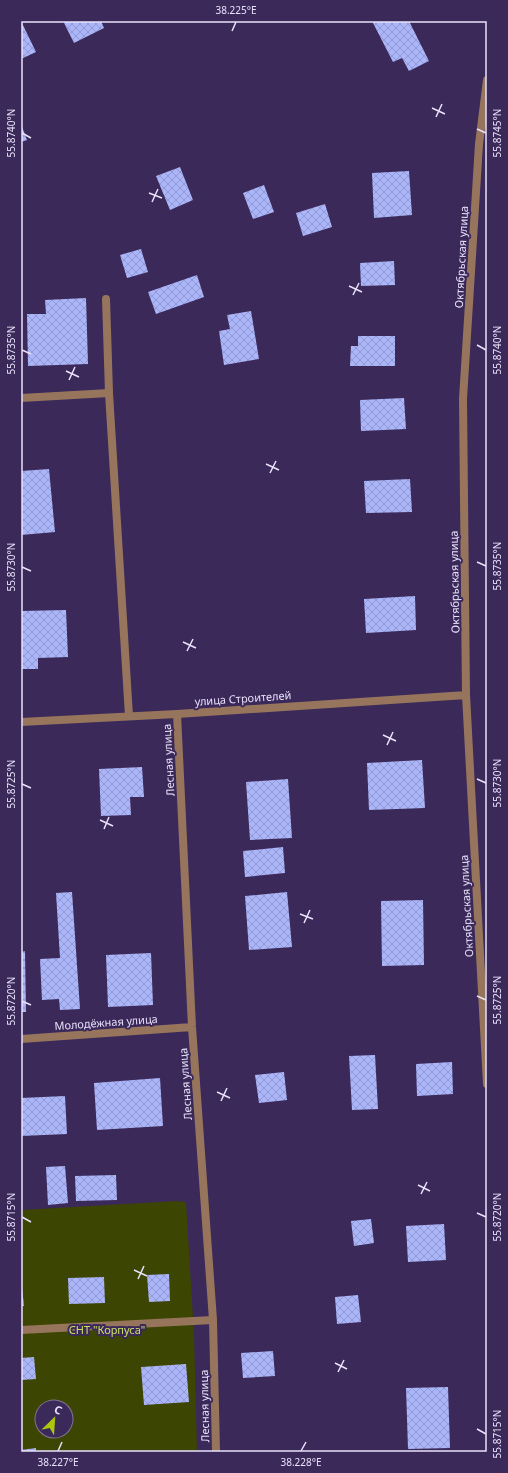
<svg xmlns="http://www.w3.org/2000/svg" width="508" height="1473" font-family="'Noto Sans',sans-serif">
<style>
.green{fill:#3c4502;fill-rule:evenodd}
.building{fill:url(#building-cross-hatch)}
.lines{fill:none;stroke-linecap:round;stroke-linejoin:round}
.service{stroke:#96755c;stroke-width:8}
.minor{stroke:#96755c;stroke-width:8}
.ticks{fill:none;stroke:#e9e2fb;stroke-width:1.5}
.labels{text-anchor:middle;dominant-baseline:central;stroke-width:4;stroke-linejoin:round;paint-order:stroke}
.street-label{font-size:11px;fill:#e9e2fb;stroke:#3b295a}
.park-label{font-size:11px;fill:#cae063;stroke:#3b295a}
.neatline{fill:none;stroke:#e9e2fb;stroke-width:1.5}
.ticks-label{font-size:10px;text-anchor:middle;fill:#e9e2fb}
</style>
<defs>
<pattern id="building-cross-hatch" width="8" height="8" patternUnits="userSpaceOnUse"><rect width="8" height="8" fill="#abb5f9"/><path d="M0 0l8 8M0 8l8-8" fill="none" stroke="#9299ce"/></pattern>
</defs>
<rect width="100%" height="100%" fill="#3b295a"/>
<path class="green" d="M 177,1201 L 186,1202 L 194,1334 L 197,1452 L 21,1452 L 21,1210 ZM 42,1407 L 66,1407 L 66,1431 L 42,1431 Z"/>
<path class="building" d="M 21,21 L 36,52 L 21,59 Z
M 63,21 L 101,21 L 104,28 L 74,43 Z
M 372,21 L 409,21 L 429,61 L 409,71 L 402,58 L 393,62 Z
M 21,124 L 27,140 L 21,142 Z
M 180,167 L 193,200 L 170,210 L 156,176 Z
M 409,171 L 412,215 L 374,218 L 372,173 Z
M 264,185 L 274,212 L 253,219 L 243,193 Z
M 325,204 L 332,227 L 303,236 L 296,213 Z
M 141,249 L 148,272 L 127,278 L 120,255 Z
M 394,261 L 395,285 L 361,286 L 360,263 Z
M 197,275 L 204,297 L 156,314 L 148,292 Z
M 86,298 L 88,364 L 28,366 L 27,314 L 46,314 L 45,300 Z
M 251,311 L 259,359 L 224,365 L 219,331 L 230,329 L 227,315 Z
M 358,336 L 395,336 L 395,366 L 350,366 L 351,346 L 358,346 Z
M 404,398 L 406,429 L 361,431 L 360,400 Z
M 49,469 L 55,532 L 21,535 L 21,471 Z
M 410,479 L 412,512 L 366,513 L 364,481 Z
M 415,596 L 416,630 L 366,633 L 364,599 Z
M 66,610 L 68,657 L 38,658 L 38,669 L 21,669 L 21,611 Z
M 422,760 L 425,808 L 369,810 L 367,763 Z
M 142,767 L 144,797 L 130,797 L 131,815 L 101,816 L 99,769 Z
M 288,779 L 292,838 L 250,840 L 246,782 Z
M 283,847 L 285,873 L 245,877 L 243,851 Z
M 72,892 L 80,1009 L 60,1010 L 59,999 L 42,1000 L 40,959 L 60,958 L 56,893 Z
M 287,892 L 292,947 L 249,950 L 245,896 Z
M 423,900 L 424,965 L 382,966 L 381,901 Z
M 25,951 L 26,1012 L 21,1012 L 21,952 Z
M 151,953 L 153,1005 L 108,1007 L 106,955 Z
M 375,1055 L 378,1109 L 352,1110 L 349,1056 Z
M 452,1062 L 453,1094 L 417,1096 L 416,1064 Z
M 284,1072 L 287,1100 L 259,1103 L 255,1075 Z
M 160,1078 L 163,1126 L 97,1130 L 94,1083 Z
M 65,1096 L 67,1134 L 21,1136 L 21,1098 Z
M 65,1166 L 68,1203 L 48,1205 L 46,1167 Z
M 116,1175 L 117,1200 L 76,1201 L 75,1176 Z
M 371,1219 L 374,1243 L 354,1246 L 351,1221 Z
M 444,1224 L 446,1260 L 408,1262 L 406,1226 Z
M 169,1274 L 170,1301 L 149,1302 L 147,1275 Z
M 104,1277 L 105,1303 L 69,1304 L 68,1278 Z
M 21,1288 L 22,1288 L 24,1306 L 21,1306 Z
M 358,1295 L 361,1322 L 337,1324 L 335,1297 Z
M 273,1351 L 275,1376 L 243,1378 L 241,1353 Z
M 34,1357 L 36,1379 L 21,1380 L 21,1358 Z
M 186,1364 L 189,1402 L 144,1405 L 141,1367 Z
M 448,1387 L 450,1448 L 408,1449 L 406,1388 Z
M 36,1448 L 36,1452 L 21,1452 L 21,1450 Z"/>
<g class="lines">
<path class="service" d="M 106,299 L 109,393 L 129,716"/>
<path class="minor" d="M 487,80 L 479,144 L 463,399 L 466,695 L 487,1084
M 21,398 L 109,393
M 177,714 L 192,1027 L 213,1320 L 216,1452
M 21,722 L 177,714 L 466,695
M 21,1039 L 192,1027
M 21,1330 L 213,1320"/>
</g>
<path class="ticks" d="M 232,31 L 236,22M 432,108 L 445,114M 436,117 L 442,104M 477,129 L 486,133M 22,133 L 31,138M 149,193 L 162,198M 152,202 L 158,189M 349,286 L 362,292M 353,295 L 359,283M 477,345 L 486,350M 22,350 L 31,354M 66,371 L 79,377M 69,380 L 75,367M 266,464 L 279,470M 270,473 L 276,461M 477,562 L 486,566M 22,567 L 31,571M 183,642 L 196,648M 187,651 L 193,639M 383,735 L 396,741M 387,745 L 393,732M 477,779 L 486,783M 22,784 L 31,788M 100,820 L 113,826M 104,829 L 109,817M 300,914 L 313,919M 304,923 L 310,910M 477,996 L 486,1000M 22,1001 L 31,1005M 217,1092 L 230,1098M 221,1101 L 227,1088M 418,1185 L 430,1191M 421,1194 L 427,1182M 477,1213 L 486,1217M 22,1217 L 31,1222M 134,1270 L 147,1276M 138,1279 L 144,1266M 335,1363 L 347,1369M 338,1372 L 344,1360M 477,1429 L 486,1434M 58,1451 L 62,1442M 301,1451 L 306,1442"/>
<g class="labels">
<g class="street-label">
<text transform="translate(461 257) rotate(-87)">Октябрьская улица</text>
<text transform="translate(454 582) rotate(-91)">Октябрьская улица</text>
<text transform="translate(243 698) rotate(-4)">улица Строителей</text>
<text transform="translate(168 760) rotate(-93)">Лесная улица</text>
<text transform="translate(466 906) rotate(-93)">Октябрьская улица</text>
<text transform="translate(106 1022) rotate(-4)">Молодёжная улица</text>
<text transform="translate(185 1084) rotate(-94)">Лесная улица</text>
<text transform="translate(204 1406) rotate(-91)">Лесная улица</text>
</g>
<g class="park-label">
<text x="107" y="1329">СНТ "Корпуса"</text>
</g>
</g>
<rect width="508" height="1473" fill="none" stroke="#3b295a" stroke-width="44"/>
<g transform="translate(54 1419) rotate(25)"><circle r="19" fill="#3b295a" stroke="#81739a"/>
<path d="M0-3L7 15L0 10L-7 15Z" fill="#aec60a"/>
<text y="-6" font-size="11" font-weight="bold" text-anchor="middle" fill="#e9e2fb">С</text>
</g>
<rect x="22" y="22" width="464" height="1429" class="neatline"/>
<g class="ticks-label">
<text x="236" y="14">38.225°E</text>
<text transform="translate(497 133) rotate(-90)" y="4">55.8745°N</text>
<text transform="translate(11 133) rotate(-90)" y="4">55.8740°N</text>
<text transform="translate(497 350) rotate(-90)" y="4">55.8740°N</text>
<text transform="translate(11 350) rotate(-90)" y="4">55.8735°N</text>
<text transform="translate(497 566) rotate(-90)" y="4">55.8735°N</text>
<text transform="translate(11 567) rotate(-90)" y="4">55.8730°N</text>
<text transform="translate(497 783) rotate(-90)" y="4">55.8730°N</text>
<text transform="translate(11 784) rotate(-90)" y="4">55.8725°N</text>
<text transform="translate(497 1000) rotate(-90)" y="4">55.8725°N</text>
<text transform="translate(11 1001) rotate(-90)" y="4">55.8720°N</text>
<text transform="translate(497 1217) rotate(-90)" y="4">55.8720°N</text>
<text transform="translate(11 1217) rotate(-90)" y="4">55.8715°N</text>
<text transform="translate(497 1434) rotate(-90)" y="4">55.8715°N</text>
<text x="58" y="1466">38.227°E</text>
<text x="301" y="1466">38.228°E</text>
</g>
</svg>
